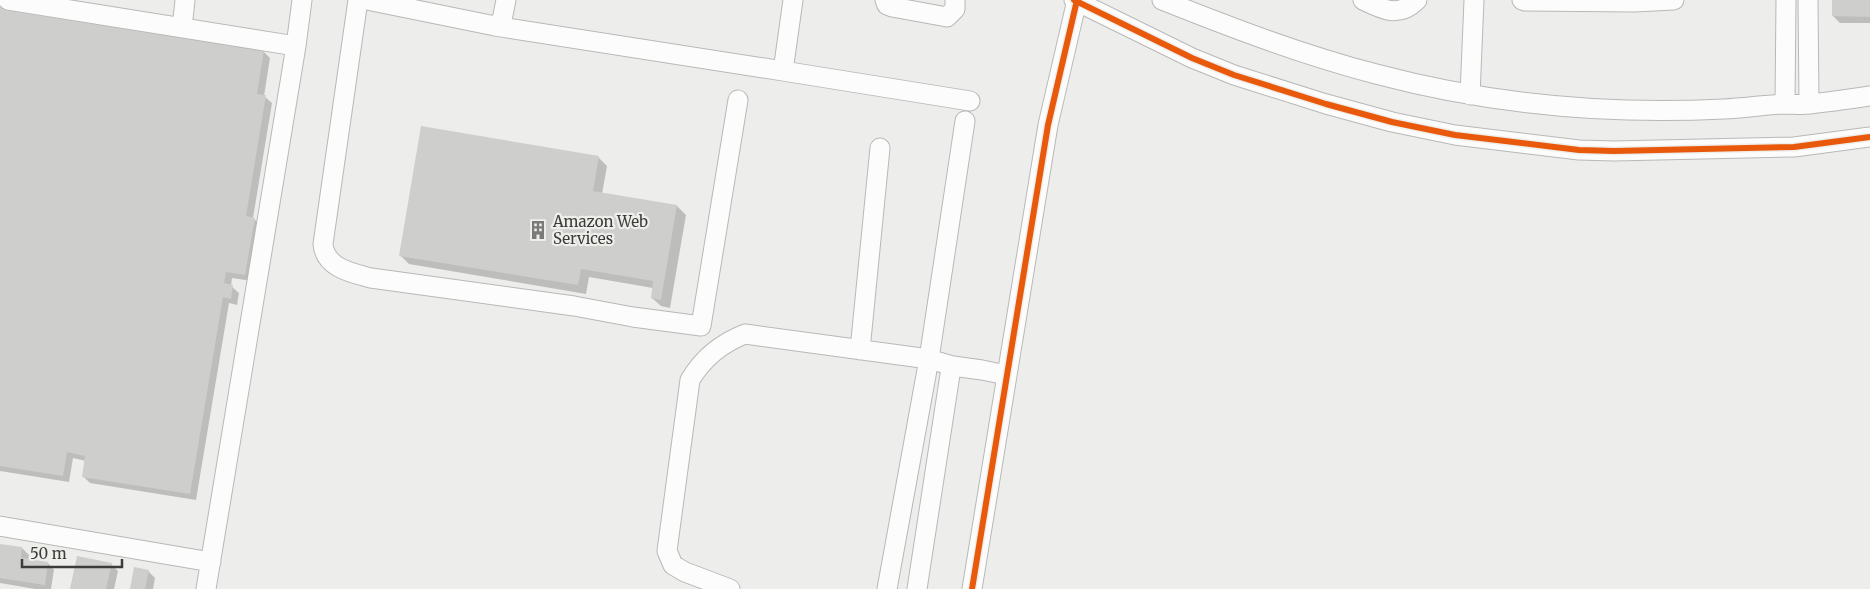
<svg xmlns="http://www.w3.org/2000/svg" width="1870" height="589" font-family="Merriweather,serif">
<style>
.shadow{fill:#0003}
.building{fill:#cececd}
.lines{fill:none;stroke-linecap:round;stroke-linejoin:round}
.minor-casing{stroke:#b8b8b7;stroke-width:21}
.minor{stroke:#fcfcfc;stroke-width:19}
.cycleway-casing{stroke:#eeeeeb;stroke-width:9}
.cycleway{stroke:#e8590c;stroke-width:6}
.labels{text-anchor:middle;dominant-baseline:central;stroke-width:4.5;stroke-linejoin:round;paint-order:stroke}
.poi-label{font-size:15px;fill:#3c3c3b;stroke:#eeeeeb;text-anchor:start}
</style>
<rect width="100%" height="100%" fill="#ededec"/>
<path class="shadow" d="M 1834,0 L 1870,0 L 1870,23 L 1840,23 L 1833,16 Z
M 0,9 L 263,51 L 270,58 L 264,96 L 272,103 L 253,218 L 261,225 L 252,281 L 232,278 L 231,286 L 239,293 L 237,305 L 229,303 L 196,500 L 90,483 L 83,476 L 86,461 L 73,458 L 69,482 L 0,471 Z
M 598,157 L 607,166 L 602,194 L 677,206 L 686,215 L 670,308 L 661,306 L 652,298 L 653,288 L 589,277 L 586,294 L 409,264 L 400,255 Z
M 0,545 L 22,548 L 29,555 L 28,560 L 48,563 L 54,570 L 51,589 L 35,589 L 0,583 Z
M 111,564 L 118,571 L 114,589 L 71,589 Z
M 148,571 L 155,578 L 153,589 L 131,589 Z"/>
<path class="building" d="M 1832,0 L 1870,0 L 1870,17 L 1832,16 Z
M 0,7 L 264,50 L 257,94 L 266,95 L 246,216 L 255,218 L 245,275 L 226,272 L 224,283 L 233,285 L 231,299 L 223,297 L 190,494 L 82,477 L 85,456 L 67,452 L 63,476 L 0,466 Z
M 421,126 L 599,156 L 593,191 L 677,205 L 661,300 L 651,298 L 653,281 L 581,269 L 578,285 L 399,256 Z
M 0,544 L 22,547 L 21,558 L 48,562 L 45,585 L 0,578 Z
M 77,556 L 112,563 L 106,589 L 70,589 Z
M 134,567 L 149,570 L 145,589 L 130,589 Z"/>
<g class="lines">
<g class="minor-casing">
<path id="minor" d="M 8,0 L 296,46
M 358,0 L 323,244 C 325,268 352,273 371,278 L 574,306 L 633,317 L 701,326 L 738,100
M 367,0 L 495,26 L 502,20 L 506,0
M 793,0 L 783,71 L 970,101
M 885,0 L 887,5 L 892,7 L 947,17 L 955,9 L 955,0
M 1074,0 L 1192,58 L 1234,75 L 1326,104 L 1392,122 L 1455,135 L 1579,150 L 1614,151 L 1794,147 L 1870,137
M 1162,0 C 1232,28 1303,55 1376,74 C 1489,104 1607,115 1724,109 C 1744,108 1764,105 1784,104 C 1793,104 1801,105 1810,104 C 1830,102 1850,99 1870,96
M 1363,0 C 1383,10 1399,18 1417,0
M 1522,0 L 1525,1 L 1634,2 L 1674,0
M 1808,0 L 1809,104
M 495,26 L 783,71
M 182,28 L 185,0
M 1470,95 L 1474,0
M 1785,104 L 1786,0
M 860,350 L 880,148
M 0,526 L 211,562
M 206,589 L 296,46 L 302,0
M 730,589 L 685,572 L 673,565 L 667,551 L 690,380 C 703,358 722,343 745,334 L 929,359 L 953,366
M 887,589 L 929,359 L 965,121
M 917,589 L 951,368 L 953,366 L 982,370 L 1006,375
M 972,589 L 1048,125 L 1077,0"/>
</g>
<use href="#minor" class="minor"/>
<g class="cycleway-casing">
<path id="cycleway" d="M 1074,0 L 1192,58 L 1234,75 L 1326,104 L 1392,122 L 1455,135 L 1579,150 L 1614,151 L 1794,147 L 1870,137
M 972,589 L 1048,125 L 1077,0"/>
</g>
<use href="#cycleway" class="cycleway"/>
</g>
<defs>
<g id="building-bare" transform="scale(1.5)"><path d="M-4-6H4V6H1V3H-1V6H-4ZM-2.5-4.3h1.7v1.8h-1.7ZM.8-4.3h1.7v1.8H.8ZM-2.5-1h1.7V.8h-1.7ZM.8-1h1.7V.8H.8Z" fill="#7a7a79" stroke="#eeeeeb" stroke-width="2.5" paint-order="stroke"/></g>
</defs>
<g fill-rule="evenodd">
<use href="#building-bare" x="538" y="230"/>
</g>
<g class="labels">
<g class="poi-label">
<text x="553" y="221">Amazon Web<tspan x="553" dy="17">Services</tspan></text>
</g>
</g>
<path d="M22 559v8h100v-8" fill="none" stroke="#3c3c3b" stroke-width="2.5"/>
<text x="30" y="559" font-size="15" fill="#3c3c3b" stroke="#eeeeeb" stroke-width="4" paint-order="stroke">50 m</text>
</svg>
